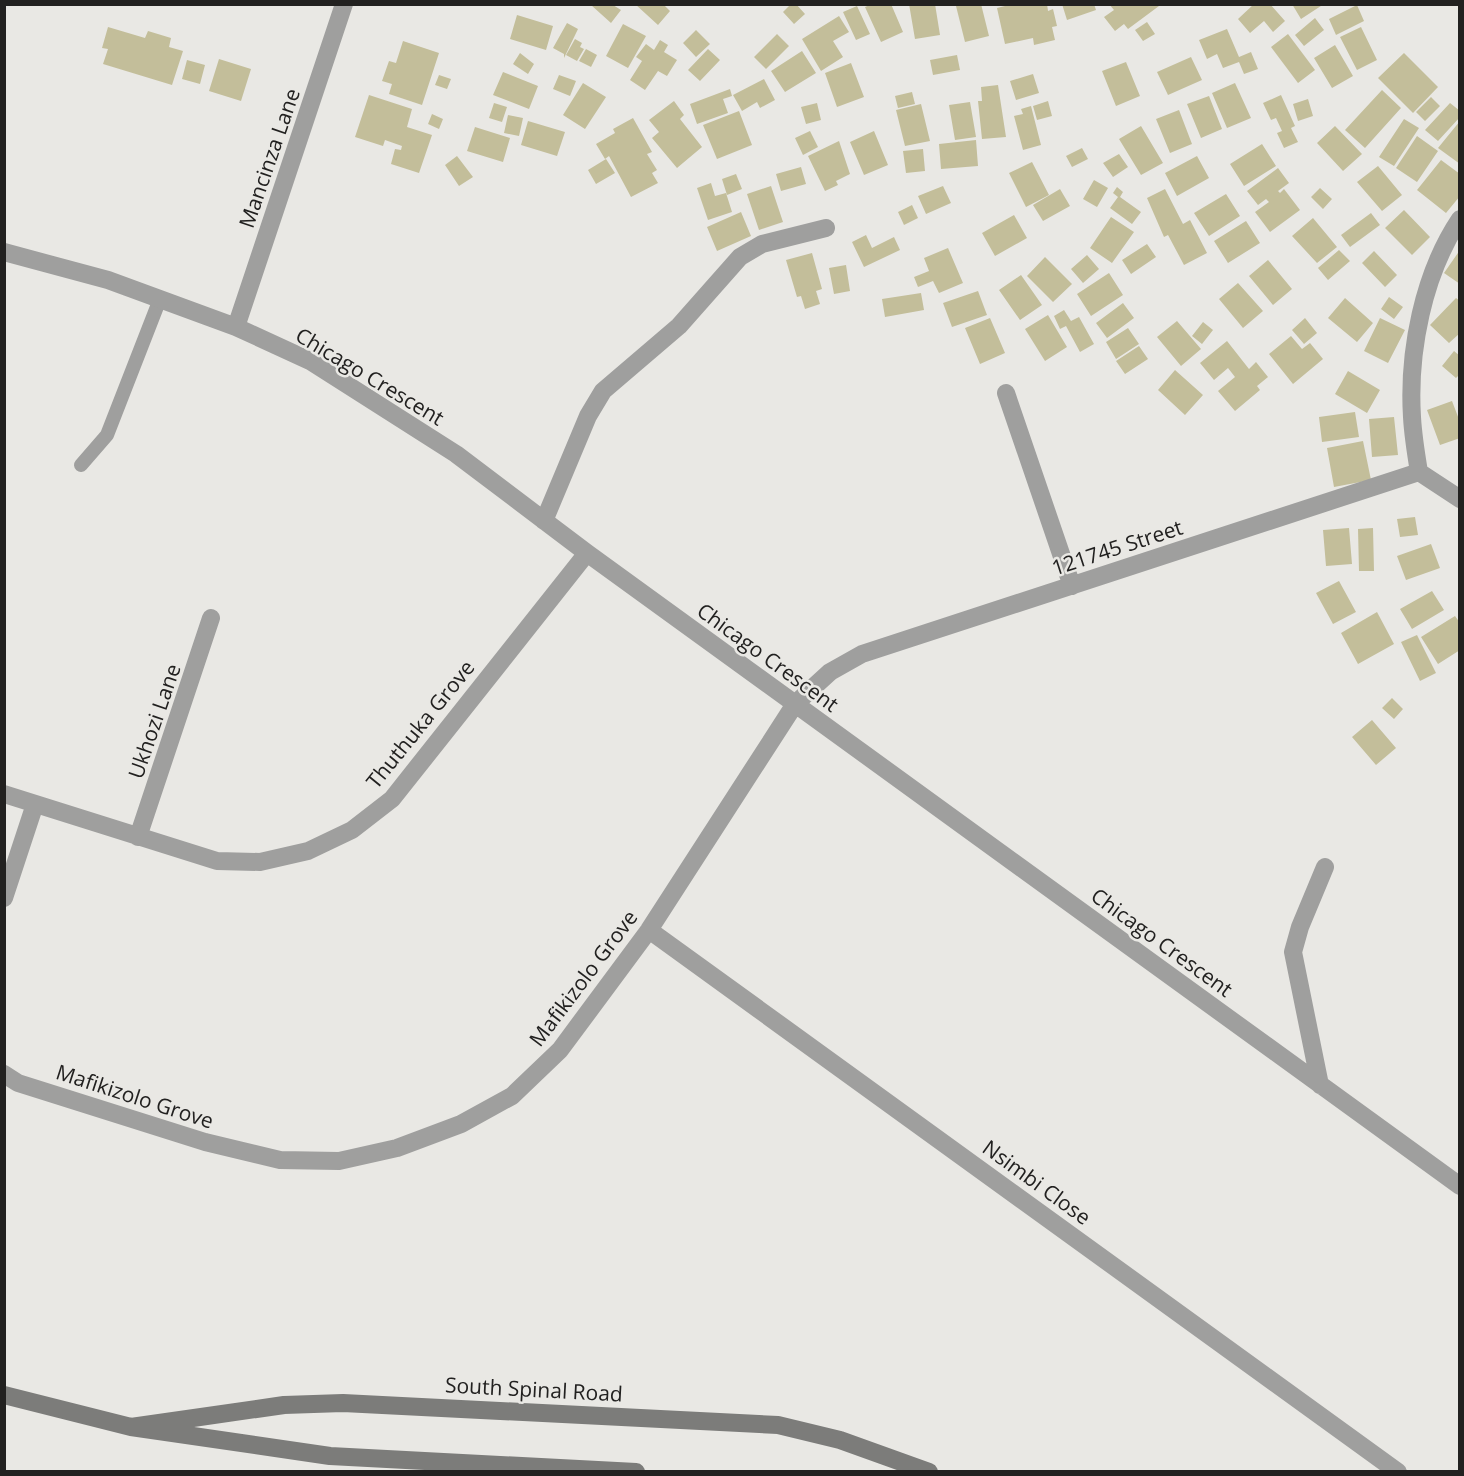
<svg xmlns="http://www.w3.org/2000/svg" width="1464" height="1476" font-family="'Open Sans',sans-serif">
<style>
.building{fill:#c3be9a}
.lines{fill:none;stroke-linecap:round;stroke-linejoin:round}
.lane{stroke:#9f9f9e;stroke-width:14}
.street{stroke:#9f9f9e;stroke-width:18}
.secondary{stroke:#7c7c7a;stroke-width:18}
.labels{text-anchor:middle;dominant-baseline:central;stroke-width:5;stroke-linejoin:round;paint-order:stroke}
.street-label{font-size:21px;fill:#222120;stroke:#e9e8e4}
</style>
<rect width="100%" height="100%" fill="#e9e8e4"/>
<path class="building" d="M 635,4 L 663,4 L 670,11 L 658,25 Z
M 791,4 L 796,4 L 805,14 L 794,24 L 783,12 Z
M 872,4 L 891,4 L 903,32 L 881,42 L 865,7 Z
M 909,4 L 935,4 L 940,35 L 915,39 Z
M 981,4 L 989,36 L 965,42 L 956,6 Z
M 1013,4 L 1047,4 L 1048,11 L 1053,9 L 1057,26 L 1052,27 L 1055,40 L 1034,45 L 1033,38 L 1005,44 L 997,8 Z
M 1062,4 L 1094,4 L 1096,10 L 1067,20 Z
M 1109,4 L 1158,4 L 1159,6 L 1128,29 L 1124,24 L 1115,31 L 1104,17 L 1114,10 Z
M 1254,4 L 1270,4 L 1285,21 L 1273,32 L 1264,21 L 1250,33 L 1238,19 Z
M 1292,4 L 1324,4 L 1301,19 Z
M 591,5 L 613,5 L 621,10 L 611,23 Z
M 1357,5 L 1364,21 L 1336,35 L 1329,19 Z
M 857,6 L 870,34 L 856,40 L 843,12 Z
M 517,15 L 553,26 L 546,50 L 510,39 Z
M 839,16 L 849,32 L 833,41 L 843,57 L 821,71 L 802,39 Z
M 1315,18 L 1324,30 L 1304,46 L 1295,35 Z
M 1147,22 L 1155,34 L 1143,41 L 1135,30 Z
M 567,23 L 578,29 L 564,58 L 564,54 L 553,48 Z
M 623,24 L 646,36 L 628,68 L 606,56 Z
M 108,27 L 145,38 L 148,31 L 171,38 L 169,47 L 183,51 L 172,85 L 103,64 L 108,49 L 102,48 Z
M 1361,27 L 1377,60 L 1357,70 L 1340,37 Z
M 1227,29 L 1239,57 L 1251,52 L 1258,69 L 1244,74 L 1239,62 L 1223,68 L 1217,54 L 1207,59 L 1199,40 Z
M 696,30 L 710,44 L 696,57 L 683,43 Z
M 777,34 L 789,46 L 766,69 L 754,57 Z
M 1288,34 L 1315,70 L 1298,83 L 1271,47 Z
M 575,39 L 582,43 L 580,47 L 584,49 L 577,61 L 566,55 Z
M 660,40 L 668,45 L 664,52 L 677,60 L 667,76 L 658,71 L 645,90 L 630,80 L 642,61 L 636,57 L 646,44 L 654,50 Z
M 403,41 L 439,53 L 422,105 L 389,94 L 392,84 L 382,81 L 389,61 L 396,63 Z
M 1335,45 L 1353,76 L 1332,88 L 1314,58 Z
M 586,49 L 597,55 L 591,67 L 579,61 Z
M 708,49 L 720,60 L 700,81 L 688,70 Z
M 802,51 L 816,73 L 785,92 L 771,71 Z
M 520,53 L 534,64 L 528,74 L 513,64 Z
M 1404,53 L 1438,87 L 1413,113 L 1378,78 Z
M 957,55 L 960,70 L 933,75 L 930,60 Z
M 1191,57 L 1202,80 L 1168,95 L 1157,72 Z
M 219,59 L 251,69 L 241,101 L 209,91 Z
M 187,60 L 205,65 L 200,84 L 182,79 Z
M 1126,62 L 1140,96 L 1116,106 L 1102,71 Z
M 851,63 L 864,97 L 837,107 L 825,73 Z
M 503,72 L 538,86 L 529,109 L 493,95 Z
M 1033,74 L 1039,93 L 1016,100 L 1010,81 Z
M 439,75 L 451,79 L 447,89 L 435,85 Z
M 559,75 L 576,81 L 570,96 L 553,89 Z
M 764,79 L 775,100 L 760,108 L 757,102 L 742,111 L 733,95 Z
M 583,83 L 606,97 L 585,129 L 563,115 Z
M 1235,83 L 1251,118 L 1227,128 L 1212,93 Z
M 998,85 L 1006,137 L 982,139 L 978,101 L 982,101 L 981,87 Z
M 730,89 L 732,96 L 723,99 L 728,113 L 697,124 L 690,104 Z
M 1382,90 L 1401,108 L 1365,148 L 1345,130 Z
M 912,92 L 915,104 L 898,108 L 895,96 Z
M 369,95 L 412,109 L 407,127 L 432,135 L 419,173 L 391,164 L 395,149 L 401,150 L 402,146 L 385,140 L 383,146 L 355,137 Z
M 1281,95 L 1295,126 L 1291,128 L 1298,142 L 1284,148 L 1277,133 L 1282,131 L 1276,118 L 1271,120 L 1263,103 Z
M 1209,96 L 1222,129 L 1201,138 L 1187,104 Z
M 1431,97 L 1440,106 L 1425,121 L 1416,112 Z
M 1308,99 L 1313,116 L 1298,121 L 1293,104 Z
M 674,101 L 684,115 L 680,119 L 702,147 L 677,168 L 652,138 L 659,132 L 649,120 Z
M 1048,101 L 1052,116 L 1037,120 L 1033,106 Z
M 970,102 L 976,137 L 955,140 L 949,105 Z
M 494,103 L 507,107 L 502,122 L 489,118 Z
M 817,103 L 821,120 L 806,124 L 801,107 Z
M 1450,103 L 1460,111 L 1460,117 L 1438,141 L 1425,130 Z
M 921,104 L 930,141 L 905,146 L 896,110 Z
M 1031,106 L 1041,145 L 1023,150 L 1014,116 L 1023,114 L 1021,109 Z
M 1179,110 L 1192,144 L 1170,153 L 1156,119 Z
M 739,111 L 752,145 L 717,159 L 703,125 Z
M 432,114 L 443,119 L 439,129 L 428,124 Z
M 508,115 L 523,118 L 519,136 L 504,133 Z
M 633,118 L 652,152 L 647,154 L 657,170 L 652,173 L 658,183 L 631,197 L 609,156 L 605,159 L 596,144 L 615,133 L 613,129 Z
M 1404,119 L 1419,128 L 1394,166 L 1379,157 Z
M 528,121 L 565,132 L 557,156 L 521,145 Z
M 1460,121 L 1460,164 L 1438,148 Z
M 1141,126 L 1163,163 L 1141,175 L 1119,139 Z
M 1335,126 L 1362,154 L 1343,171 L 1317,143 Z
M 475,127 L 510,138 L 503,162 L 467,151 Z
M 810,131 L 818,147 L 803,155 L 795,138 Z
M 874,131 L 888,165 L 864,175 L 850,142 Z
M 1417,136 L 1438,151 L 1417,182 L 1396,168 Z
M 976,140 L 978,166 L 941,169 L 939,144 Z
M 839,141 L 850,174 L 836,181 L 838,185 L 825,191 L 808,156 Z
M 1262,144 L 1276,166 L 1244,186 L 1230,164 Z
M 1082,148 L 1088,159 L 1072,167 L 1066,156 Z
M 923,149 L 925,171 L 906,173 L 903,151 Z
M 1119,154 L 1128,167 L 1113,177 L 1103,163 Z
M 457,156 L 473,177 L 459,186 L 445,165 Z
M 1197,156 L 1209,178 L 1177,196 L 1165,173 Z
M 606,159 L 615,173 L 596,184 L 588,170 Z
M 1441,160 L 1460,174 L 1460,196 L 1446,213 L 1417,190 Z
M 1032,162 L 1049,195 L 1026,207 L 1009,173 Z
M 1378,166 L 1402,195 L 1382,211 L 1357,182 Z
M 801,167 L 806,184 L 781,191 L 776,174 Z
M 1278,168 L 1289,183 L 1278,191 L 1280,193 L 1284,189 L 1300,210 L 1270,232 L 1255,212 L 1269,202 L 1266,199 L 1258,205 L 1247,191 Z
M 736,174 L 742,189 L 727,195 L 722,179 Z
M 1094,180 L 1108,188 L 1097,207 L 1083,199 Z
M 711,183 L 715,196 L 726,193 L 732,212 L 708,220 L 697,188 Z
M 771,186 L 783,222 L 759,230 L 747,194 Z
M 943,186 L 951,203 L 926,214 L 918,196 Z
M 1117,187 L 1123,192 L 1120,197 L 1141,212 L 1132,224 L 1110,208 L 1118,197 L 1113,193 Z
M 1320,188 L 1332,199 L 1323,209 L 1311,197 Z
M 1060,189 L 1070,206 L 1043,221 L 1033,205 Z
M 1165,189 L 1183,224 L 1190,220 L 1207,253 L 1184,265 L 1168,235 L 1164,237 L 1147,198 Z
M 1226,194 L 1240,216 L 1209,236 L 1194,213 Z
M 912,205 L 918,218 L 904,225 L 898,212 Z
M 1404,210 L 1430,237 L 1412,255 L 1385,228 Z
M 741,212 L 751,236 L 717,251 L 707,227 Z
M 1371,213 L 1380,225 L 1350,247 L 1341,235 Z
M 1014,215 L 1027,238 L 995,256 L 982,233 Z
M 1111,217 L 1134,232 L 1112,263 L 1090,248 Z
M 1313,218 L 1337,247 L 1317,263 L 1292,236 Z
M 1246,221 L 1260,243 L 1228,263 L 1214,241 Z
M 866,235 L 872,248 L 894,237 L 900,250 L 864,267 L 852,242 Z
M 1147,244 L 1156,257 L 1131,274 L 1122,260 Z
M 948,248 L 963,283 L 939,293 L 933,281 L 918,287 L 914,277 L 929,271 L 924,258 Z
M 1339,250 L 1350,261 L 1328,280 L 1318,268 Z
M 1460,250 L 1460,284 L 1444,273 Z
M 1374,251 L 1397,275 L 1385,287 L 1362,263 Z
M 812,253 L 822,289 L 816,291 L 820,304 L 805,309 L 801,296 L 797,297 L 786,260 Z
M 1087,255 L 1099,269 L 1083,283 L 1071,269 Z
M 1045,257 L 1072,284 L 1053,302 L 1027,276 Z
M 1268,260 L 1292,289 L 1273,305 L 1249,276 Z
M 846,265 L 850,291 L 834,294 L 829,268 Z
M 1109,273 L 1123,295 L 1091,316 L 1077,294 Z
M 1021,275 L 1042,305 L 1020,320 L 999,290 Z
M 1238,283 L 1263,311 L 1243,328 L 1219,299 Z
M 978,291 L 987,315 L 952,327 L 943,303 Z
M 921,293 L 924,310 L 885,317 L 882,299 Z
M 1389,297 L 1403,307 L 1394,319 L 1381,309 Z
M 1345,298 L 1373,323 L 1357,342 L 1328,318 Z
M 1456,298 L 1460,301 L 1460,333 L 1449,343 L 1430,325 Z
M 1123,303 L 1134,318 L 1107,338 L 1096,323 Z
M 1064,310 L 1071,321 L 1079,317 L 1094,344 L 1080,352 L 1066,326 L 1060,329 L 1054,316 Z
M 1048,315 L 1067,347 L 1045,361 L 1025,329 Z
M 990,318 L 1005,353 L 980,364 L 965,328 Z
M 1305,318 L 1317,333 L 1304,344 L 1292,330 Z
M 1380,318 L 1405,330 L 1388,363 L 1364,351 Z
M 1177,321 L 1201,349 L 1181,366 L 1157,337 Z
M 1203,322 L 1213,330 L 1202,344 L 1192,336 Z
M 1128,328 L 1139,344 L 1116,359 L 1106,342 Z
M 1291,336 L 1302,349 L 1310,343 L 1323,359 L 1293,384 L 1269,354 Z
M 1227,341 L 1249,369 L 1256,362 L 1268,377 L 1257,386 L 1260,390 L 1235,411 L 1218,391 L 1235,377 L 1228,368 L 1214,380 L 1200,363 Z
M 1139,346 L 1148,359 L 1125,374 L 1116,361 Z
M 1454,351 L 1460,356 L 1460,374 L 1456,378 L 1442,366 Z
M 1175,370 L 1203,395 L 1185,415 L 1158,390 Z
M 1348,371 L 1380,390 L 1367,413 L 1335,394 Z
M 1452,401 L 1460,422 L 1460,438 L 1440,445 L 1427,410 Z
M 1355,412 L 1359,437 L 1322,442 L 1319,417 Z
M 1394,417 L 1398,455 L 1372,457 L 1369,419 Z
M 1363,441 L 1371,480 L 1334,487 L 1327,448 Z
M 1415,517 L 1418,535 L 1400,537 L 1397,519 Z
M 1349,528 L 1352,564 L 1326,566 L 1323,530 Z
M 1373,528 L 1374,571 L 1359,571 L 1358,529 Z
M 1431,544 L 1440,568 L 1406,580 L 1397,556 Z
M 1339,581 L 1356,612 L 1333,624 L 1316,593 Z
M 1432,591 L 1444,610 L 1412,629 L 1400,609 Z
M 1377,612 L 1394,644 L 1358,664 L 1341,633 Z
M 1455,616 L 1460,623 L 1460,650 L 1438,664 L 1421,637 Z
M 1417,635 L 1436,673 L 1420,681 L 1401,642 Z
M 1392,698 L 1403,709 L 1394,719 L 1382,708 Z
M 1372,720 L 1396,748 L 1376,765 L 1352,737 Z"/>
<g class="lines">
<path class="lane" d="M 81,465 L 107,435 L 160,299"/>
<path class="street" d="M 4,252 L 108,280 L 236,327 L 310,361 L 456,454 L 587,553 L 1460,1186
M 236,327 L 344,4
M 1006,393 L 1072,586
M 1419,472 C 1416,454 1413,435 1412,417 C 1408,352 1423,274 1460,219
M 544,521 L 588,416 L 603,391 L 679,326 L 740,257 L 762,244 L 826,228
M 4,794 L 217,861 L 260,862 L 308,851 L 352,830 L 392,799 L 587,553
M 138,837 L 211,618
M 4,898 L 35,804
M 649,930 L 1398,1472
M 4,1074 L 18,1083 L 205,1142 L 280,1160 L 339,1161 L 397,1148 L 461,1124 L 512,1096 L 560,1050 L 649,930 L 795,704 L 830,672 L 862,654 L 1419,472 L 1460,499
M 1320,1085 L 1293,952 L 1300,927 L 1325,867"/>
<path class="secondary" d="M 4,1395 L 131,1427 L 330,1456 L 636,1472
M 131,1427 L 284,1405 L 343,1403 L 778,1425 L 840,1440 L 929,1472"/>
</g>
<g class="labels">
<g class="street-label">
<text transform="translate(269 158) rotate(-71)">Mancinza Lane</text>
<text transform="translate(370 376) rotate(31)">Chicago Crescent</text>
<text transform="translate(1117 547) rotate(-18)">121745 Street</text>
<text transform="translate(768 657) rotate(36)">Chicago Crescent</text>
<text transform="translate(154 721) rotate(-71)">Ukhozi Lane</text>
<text transform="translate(420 724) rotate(-51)">Thuthuka Grove</text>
<text transform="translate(1162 942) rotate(36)">Chicago Crescent</text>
<text transform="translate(583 978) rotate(-53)">Mafikizolo Grove</text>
<text transform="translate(135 1096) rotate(18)">Mafikizolo Grove</text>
<text transform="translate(1037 1182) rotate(36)">Nsimbi Close</text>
<text transform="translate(534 1389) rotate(3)">South Spinal Road</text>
</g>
</g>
<rect width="1464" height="1476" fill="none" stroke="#222120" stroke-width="12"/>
</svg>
